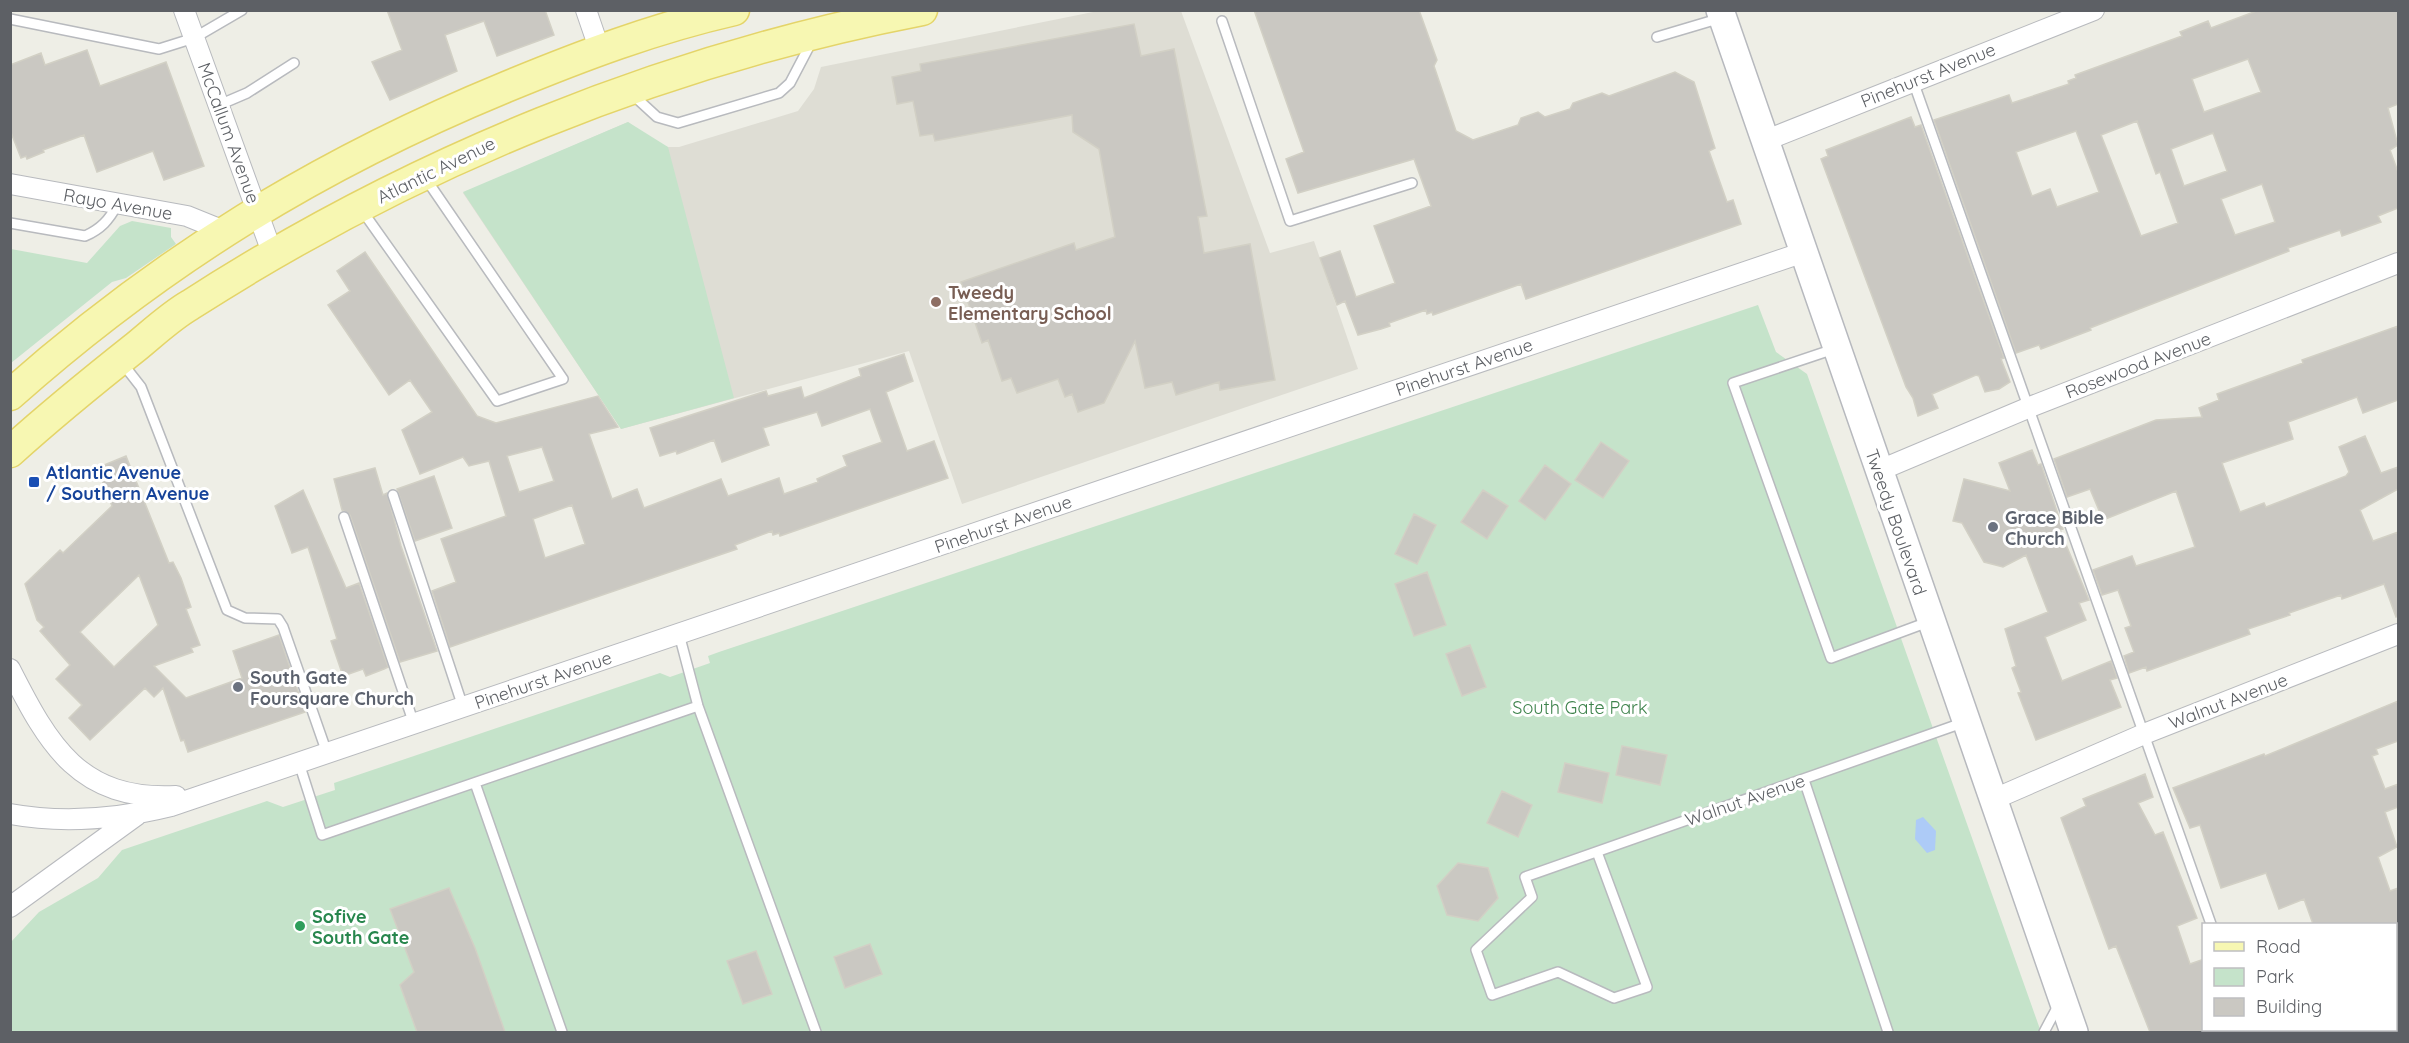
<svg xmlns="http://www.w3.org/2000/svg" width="2409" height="1043" font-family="Quicksand,sans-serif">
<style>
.education{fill:#deddd4}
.green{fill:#c5e3ca}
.water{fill:#adcbf7}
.building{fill:#cac8c2;stroke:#d2d0c5;stroke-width:1.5;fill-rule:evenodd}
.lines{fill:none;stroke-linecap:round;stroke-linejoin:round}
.service-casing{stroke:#b8babe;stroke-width:12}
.minor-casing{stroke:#b8babe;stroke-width:22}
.secondary-casing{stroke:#b7b9be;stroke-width:30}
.primary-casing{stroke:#e4d469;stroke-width:33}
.service{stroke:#fff;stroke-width:9}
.minor{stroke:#fff;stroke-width:20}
.secondary{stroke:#fff;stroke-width:27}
.primary{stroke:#f7f7b2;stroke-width:30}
.education-dot{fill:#8d6e63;stroke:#fff;stroke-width:2}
.transit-dot{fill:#1a4fb4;stroke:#fff;stroke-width:2}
.worship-dot{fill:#6b7280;stroke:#fff;stroke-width:2}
.leisure-dot{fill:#2e9e5b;stroke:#fff;stroke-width:2}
.labels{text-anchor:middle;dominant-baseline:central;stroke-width:6;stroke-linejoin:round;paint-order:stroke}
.street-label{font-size:18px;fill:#5d6065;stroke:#fff}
.education-label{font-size:18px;font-weight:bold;fill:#785e54;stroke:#fff;text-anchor:start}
.transit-label{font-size:18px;font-weight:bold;fill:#164399;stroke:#fff;text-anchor:start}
.worship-label{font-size:18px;font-weight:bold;fill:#5b616d;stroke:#fff;text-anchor:start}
.park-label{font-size:18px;fill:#3e834c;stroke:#fff}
.leisure-label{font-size:18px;font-weight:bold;fill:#27864d;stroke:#fff;text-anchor:start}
</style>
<rect width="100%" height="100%" fill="#eeeee6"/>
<path class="education" d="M 1098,11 L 1181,11 L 1270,253 L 1314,241 L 1358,369 L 962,504 L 909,351 L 621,429 L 463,193 L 628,122 L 657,143 L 668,147 L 679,147 L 798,111 L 814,89 L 821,67 Z"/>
<path class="green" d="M 628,122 L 668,147 L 734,398 L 621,429 L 463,192 Z
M 132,221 L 171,228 L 171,237 L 176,244 L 126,278 L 112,282 L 11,363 L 11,249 L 87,263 L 120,226 Z
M 1758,305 L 1776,352 L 1807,374 L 2041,1032 L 11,1032 L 10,943 L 39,912 L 98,878 L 122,850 L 267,801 L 283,807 L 335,790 L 334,783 L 660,673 L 670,677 L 710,663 L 708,656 L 719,652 Z"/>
<path class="water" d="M 1923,817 L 1936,831 L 1935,850 L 1927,853 L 1915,839 L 1916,820 Z"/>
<path class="building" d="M 387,10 L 545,10 L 554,35 L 497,56 L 484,21 L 445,35 L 457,71 L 390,100 L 372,62 L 402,50 Z
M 1254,10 L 1419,10 L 1437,60 L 1434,66 L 1456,131 L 1473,140 L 1518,125 L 1521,118 L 1538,112 L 1545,117 L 1570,109 L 1573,103 L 1602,93 L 1609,96 L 1675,72 L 1694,82 L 1715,148 L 1709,151 L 1727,202 L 1733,200 L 1741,224 L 1526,299 L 1521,284 L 1433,315 L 1432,312 L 1427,314 L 1426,310 L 1389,323 L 1390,326 L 1381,329 L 1358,335 L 1345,301 L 1337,305 L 1320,258 L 1340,251 L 1356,297 L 1395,283 L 1374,226 L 1431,206 L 1414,159 L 1298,193 L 1286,159 L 1304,152 Z
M 2259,10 L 2398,10 L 2398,104 L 2388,108 L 2398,145 L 2390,150 L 2398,172 L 2398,208 L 2378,216 L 2381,222 L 2342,236 L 2340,230 L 2288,248 L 2289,251 L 2090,328 L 2091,330 L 2041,349 L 2039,345 L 2016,353 L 1934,120 L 2009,95 L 2012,103 L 2069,84 L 2068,81 L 2076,78 L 2075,75 L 2182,36 L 2180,32 L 2208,21 L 2211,28 ZM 2248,59 L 2261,92 L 2204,112 L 2192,79 ZM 2137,121 L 2156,174 L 2160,172 L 2178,223 L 2141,236 L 2101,135 ZM 2076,131 L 2099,192 L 2057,207 L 2050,189 L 2032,196 L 2016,152 ZM 2213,133 L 2227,171 L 2184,186 L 2171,149 ZM 2262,184 L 2275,222 L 2235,235 L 2221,199 Z
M 1134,24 L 1141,56 L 1174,49 L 1207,216 L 1198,217 L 1204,253 L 1250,244 L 1275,380 L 1220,390 L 1219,382 L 1176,395 L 1172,382 L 1145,388 L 1135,341 L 1104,403 L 1078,412 L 1072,394 L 1065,397 L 1058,379 L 1017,393 L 1011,378 L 1002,381 L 988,340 L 982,343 L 961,282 L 1074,243 L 1076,250 L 1115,237 L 1099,149 L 1073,132 L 1072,115 L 935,141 L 933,134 L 920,136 L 913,101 L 897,104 L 892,77 L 921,71 L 920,64 Z
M 87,50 L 100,86 L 166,62 L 204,166 L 164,180 L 153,151 L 97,172 L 84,135 L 43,150 L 44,152 L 27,159 L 26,156 L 21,158 L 10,130 L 10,65 L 41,53 L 45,65 Z
M 1911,117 L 1915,127 L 1921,125 L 2004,358 L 2001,359 L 2010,382 L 1999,389 L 1985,392 L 1979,376 L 1976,375 L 1932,394 L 1938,408 L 1918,416 L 1913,398 L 1906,387 L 1821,159 L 1828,156 L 1826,150 Z
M 365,252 L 477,416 L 496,423 L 598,396 L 618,427 L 589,434 L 612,499 L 637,489 L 644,508 L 721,479 L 728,496 L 779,478 L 784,494 L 818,482 L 817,479 L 847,466 L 843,456 L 882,442 L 870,409 L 822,426 L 817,412 L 763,428 L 769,445 L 722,462 L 714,440 L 677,454 L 676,451 L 660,456 L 650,428 L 766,391 L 768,396 L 801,387 L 804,398 L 861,376 L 859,369 L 904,354 L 913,381 L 886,392 L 907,451 L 934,441 L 948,478 L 780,536 L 779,533 L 773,535 L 772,531 L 735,545 L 737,549 L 450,647 L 432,591 L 456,582 L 441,539 L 506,516 L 489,461 L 469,466 L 463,457 L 420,474 L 402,430 L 432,412 L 410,380 L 389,395 L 328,305 L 350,291 L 337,271 ZM 542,447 L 554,481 L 519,492 L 507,456 ZM 572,505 L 585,544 L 545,558 L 533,519 Z
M 2398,326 L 2398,400 L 2363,413 L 2357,397 L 2288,422 L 2293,439 L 2222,463 L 2240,512 L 2264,503 L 2266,507 L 2346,476 L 2349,472 L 2339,447 L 2365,436 L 2381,473 L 2398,467 L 2398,489 L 2360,510 L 2373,541 L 2398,532 L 2398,616 L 2396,617 L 2384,584 L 2342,599 L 2341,595 L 2289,613 L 2290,615 L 2248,629 L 2250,634 L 2147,671 L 2146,667 L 2129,673 L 2124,656 L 2134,652 L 2125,628 L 2131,626 L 2118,590 L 2102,595 L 2093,570 L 2132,556 L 2136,566 L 2195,547 L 2176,491 L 2103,520 L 2090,489 L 2067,497 L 2054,459 L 2156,420 L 2202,417 L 2199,408 L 2219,400 L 2217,394 L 2303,363 L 2302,360 Z
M 1601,442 L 1629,461 L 1603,498 L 1575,480 Z
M 2032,450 L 2038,465 L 2041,464 L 2063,529 L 2060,530 L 2089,600 L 2079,603 L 2086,620 L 2045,637 L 2062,681 L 2111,661 L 2117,678 L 2110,680 L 2121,707 L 2036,740 L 2018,693 L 2021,692 L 2012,668 L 2016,666 L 2005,629 L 2048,612 L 2026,555 L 2003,567 L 1984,562 L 1962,523 L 1953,521 L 1964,479 L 2010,491 L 1999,463 Z
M 126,456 L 169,563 L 173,562 L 181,578 L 191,607 L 186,609 L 200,645 L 191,648 L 193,652 L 154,666 L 186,698 L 242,678 L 233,651 L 279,635 L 305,712 L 188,752 L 184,740 L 181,741 L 163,688 L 154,697 L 145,688 L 90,740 L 69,718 L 82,705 L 56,679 L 70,665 L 40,631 L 44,627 L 37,620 L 25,584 L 60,550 L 63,553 L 112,506 L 97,468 ZM 139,575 L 158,625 L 114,667 L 80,632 Z
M 1545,465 L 1571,484 L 1545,520 L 1519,501 Z
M 375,468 L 383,495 L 387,493 L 401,546 L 437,651 L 400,662 L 350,515 L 342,510 L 334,479 Z
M 434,476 L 452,528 L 415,541 L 397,489 Z
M 303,490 L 346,588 L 359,583 L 388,667 L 384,669 L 366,676 L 363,669 L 343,676 L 331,641 L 337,639 L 308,547 L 292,553 L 275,506 Z
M 1483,490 L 1508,506 L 1487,539 L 1461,522 Z
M 1414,514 L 1436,525 L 1417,564 L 1395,554 Z
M 1427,572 L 1446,625 L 1414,636 L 1395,584 Z
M 1470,645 L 1486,687 L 1462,696 L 1446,654 Z
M 2398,701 L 2398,741 L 2376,749 L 2378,754 L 2372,756 L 2385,789 L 2398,784 L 2398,807 L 2385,812 L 2397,847 L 2378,857 L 2390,891 L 2398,888 L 2398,924 L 2313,924 L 2304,899 L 2279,909 L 2266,873 L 2221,888 L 2200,825 L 2190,828 L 2173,788 L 2264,754 L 2265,756 Z
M 1622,746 L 1667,755 L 1660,785 L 1616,775 Z
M 1565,763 L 1609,773 L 1602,803 L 1558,792 Z
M 2145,774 L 2153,797 L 2138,803 L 2155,835 L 2163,832 L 2197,918 L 2177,926 L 2190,964 L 2204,959 L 2204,1032 L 2150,1032 L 2116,946 L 2109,949 L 2061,818 L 2086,806 L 2083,799 Z
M 1502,791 L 1532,805 L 1518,837 L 1487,823 Z
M 1458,863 L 1488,868 L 1498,898 L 1478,921 L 1447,915 L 1437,886 Z
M 449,888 L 475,948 L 505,1032 L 417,1032 L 400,985 L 414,972 L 390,909 Z
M 870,944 L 882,974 L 845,988 L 834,957 Z
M 756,951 L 772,994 L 743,1004 L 727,961 Z"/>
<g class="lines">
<g class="service-casing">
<path id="service" d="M 10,19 L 159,49 L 194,38 L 242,10
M 1222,21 L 1290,221 L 1412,183
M 1657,37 L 1721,18
M 1913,81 L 2211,924
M 632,94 L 657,117 L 678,123 L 779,93 L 790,83 L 812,41
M 219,105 L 247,93 L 294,63
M 361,209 L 497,401 L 563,379 L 426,179
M 10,223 L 85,236 C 101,229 109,220 117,205
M 1834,349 L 1733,383 L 1831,658 L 1928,622
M 123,364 L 141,387 L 227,610 L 245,618 L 278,619 L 283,627 L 327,753
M 393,495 L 463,707
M 344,517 L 414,724
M 679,634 L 698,706 L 816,1032
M 299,763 L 322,835 L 698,706
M 1804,780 L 1888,1032
M 475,783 L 562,1032
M 1597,852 L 1647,987 L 1614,998 L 1558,972 L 1492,995 L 1476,950 L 1532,897 L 1525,877 L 1965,722
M 2247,1030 L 2248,1032
M 2044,1032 L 2059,1004"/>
</g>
<g class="minor-casing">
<path id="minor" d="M 184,10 L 273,255
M 586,10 L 599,48
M 1764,141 L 2094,10
M 10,184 L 187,216 L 224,231
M 1878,471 L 2030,407 L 2398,263
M 10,669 C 49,746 80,801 176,796
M 1992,800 L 2144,734 L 2398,634
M 10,814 C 65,824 118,819 171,806 L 1804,252
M 10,907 L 137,815
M 2396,1006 L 2398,1005
M 2329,1032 L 2337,1030"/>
</g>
<g class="secondary-casing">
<path id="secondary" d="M 1720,10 L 2074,1032"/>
</g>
<g class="primary-casing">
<path id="primary" d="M 10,395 C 162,260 319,164 506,87 C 581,56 655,28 734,10
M 10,452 C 51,415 94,380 137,346 C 154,332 171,316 190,305 C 412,162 663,60 922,10"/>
</g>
<use href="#service" class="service"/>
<use href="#minor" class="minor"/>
<use href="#secondary" class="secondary"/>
<use href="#primary" class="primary"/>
</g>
<circle class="education-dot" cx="936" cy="302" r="6"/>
<rect class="transit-dot" x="28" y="476" width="12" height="12" rx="3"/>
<g class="worship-dot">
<circle cx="1993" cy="527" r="6"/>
<circle cx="238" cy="687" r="6"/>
</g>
<circle class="leisure-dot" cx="300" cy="926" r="6"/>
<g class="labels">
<g class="street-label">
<text transform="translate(1928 75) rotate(-22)">Pinehurst Avenue</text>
<text transform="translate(229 133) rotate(70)">McCallum Avenue</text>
<text transform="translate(436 170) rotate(-26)">Atlantic Avenue</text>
<text transform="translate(118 204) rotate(10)">Rayo Avenue</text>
<text transform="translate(2138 365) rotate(-21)">Rosewood Avenue</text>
<text transform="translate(1464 367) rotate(-19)">Pinehurst Avenue</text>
<text transform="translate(1896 522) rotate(71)">Tweedy Boulevard</text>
<text transform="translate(1003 524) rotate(-19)">Pinehurst Avenue</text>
<text transform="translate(543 680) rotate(-19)">Pinehurst Avenue</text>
<text transform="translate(2228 701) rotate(-21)">Walnut Avenue</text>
<text transform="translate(1745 800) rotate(-19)">Walnut Avenue</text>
</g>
<g class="education-label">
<text x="948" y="292">Tweedy<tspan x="948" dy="21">Elementary School</tspan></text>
</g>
<g class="transit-label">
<text x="46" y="472">Atlantic Avenue<tspan x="46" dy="21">/ Southern Avenue</tspan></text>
</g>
<g class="worship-label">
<text x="2005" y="517">Grace Bible<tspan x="2005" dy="21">Church</tspan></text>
<text x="250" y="677">South Gate<tspan x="250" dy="21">Foursquare Church</tspan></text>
</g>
<g class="park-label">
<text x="1580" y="707">South Gate Park</text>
</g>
<g class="leisure-label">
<text x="312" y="916">Sofive<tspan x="312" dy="21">South Gate</tspan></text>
</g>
</g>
<rect width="2409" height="1043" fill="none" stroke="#5d6065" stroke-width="24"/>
<rect x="2202" y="923" width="195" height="108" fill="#ffffff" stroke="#bebfc1" stroke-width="1.5"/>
<rect x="2214" y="942" width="30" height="9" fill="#f7f7b2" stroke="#bebfc1" stroke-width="1.5"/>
<text x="2256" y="953" font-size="18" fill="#5d6065">Road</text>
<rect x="2214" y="968" width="30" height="18" fill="#c5e3ca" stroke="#bebfc1" stroke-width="1.5"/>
<text x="2256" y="983" font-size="18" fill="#5d6065">Park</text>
<rect x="2214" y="998" width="30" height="18" fill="#cac8c2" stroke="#bebfc1" stroke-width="1.5"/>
<text x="2256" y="1013" font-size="18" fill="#5d6065">Building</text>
</svg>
